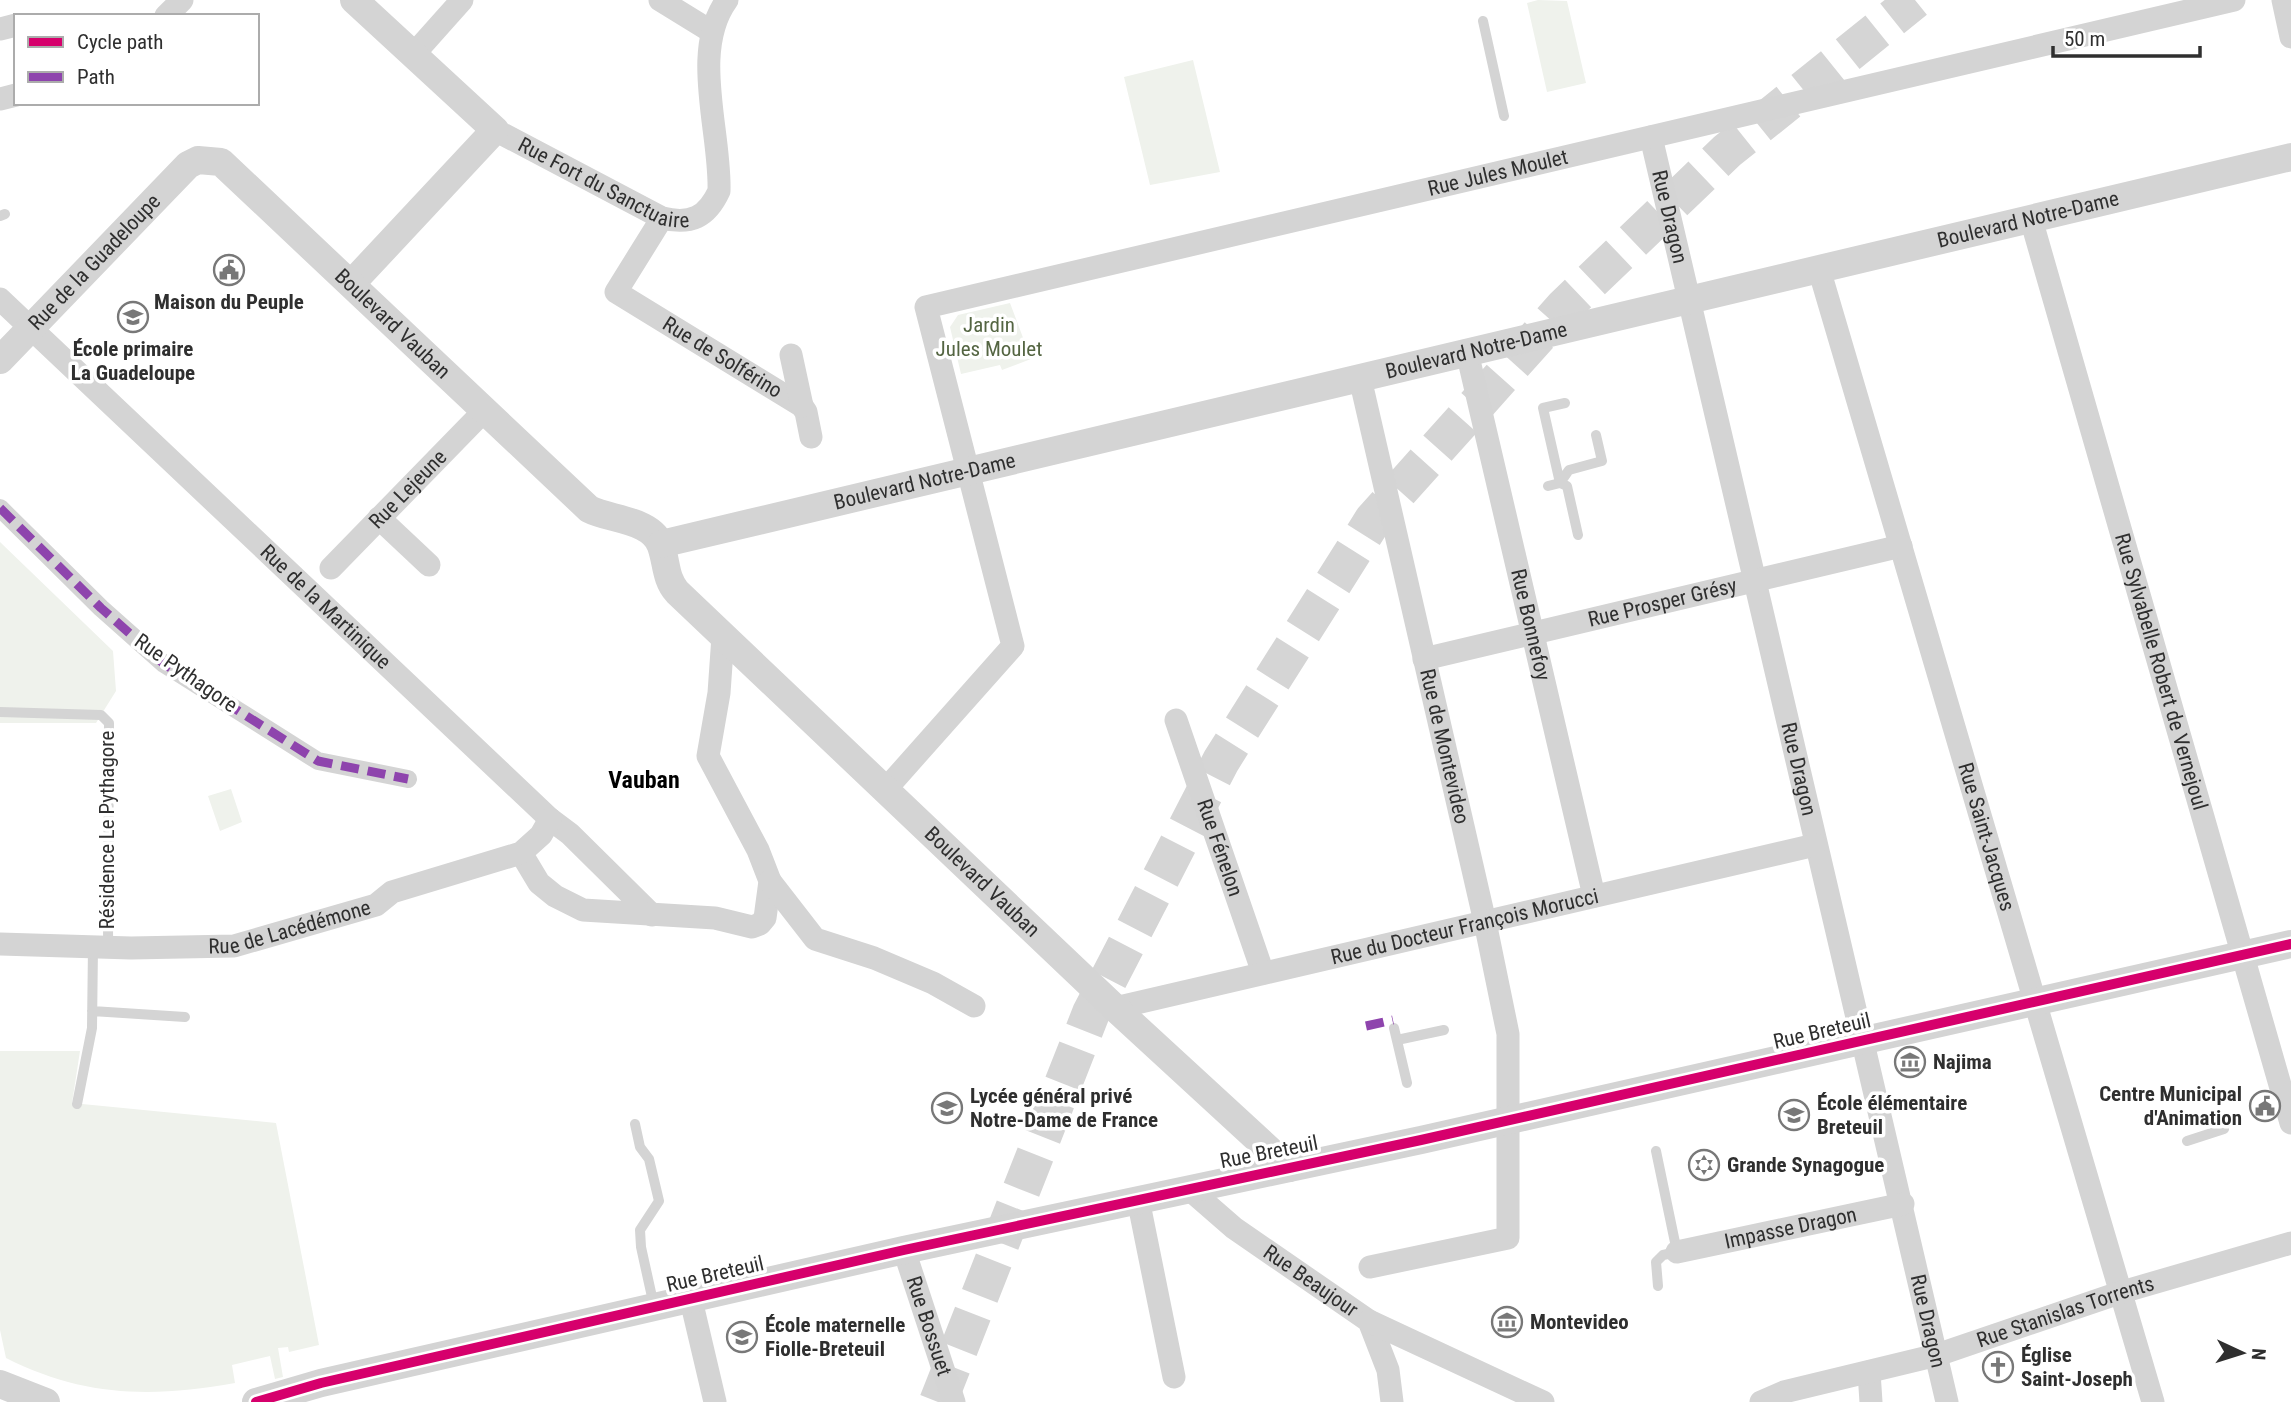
<svg xmlns="http://www.w3.org/2000/svg" width="2291" height="1402" font-family="'Roboto Condensed',sans-serif">
<style>
.green{fill:#eff2ec}
.lines{fill:none;stroke-linecap:round;stroke-linejoin:round}
.trunk-tunnel{stroke:#d5d5d5;stroke-width:38;stroke-dasharray:38 19;stroke-linecap:butt}
.service{stroke:#d4d4d4;stroke-width:10}
.pedestrian{stroke:#d4d4d4;stroke-width:18}
.minor{stroke:#d4d4d4;stroke-width:23}
.tertiary{stroke:#d4d4d4;stroke-width:28}
.quiet{stroke:#8e44ad;stroke-width:9;stroke-dasharray:18 9;stroke-linecap:butt}
.cycleway-casing{stroke:#fff;stroke-width:15}
.cycleway{stroke:#d6006c;stroke-width:10}
.labels{text-anchor:middle;dominant-baseline:central;stroke-width:7;stroke-linejoin:round;paint-order:stroke}
.street-label{font-size:21px;fill:#2f2f2f;stroke:#fff}
.poi-label{font-size:21px;font-weight:bold;fill:#2f2f2f;stroke:#fff;text-anchor:start}
.park-label{font-size:21px;fill:#546542;stroke:#fff}
.quarter-label{font-size:24px;font-weight:bold;fill:#000;stroke:#fff}
</style>
<rect width="100%" height="100%" fill="#fff"/>
<path class="green" d="M 1538,0 L 1567,1 L 1586,83 L 1547,92 L 1527,3 Z
M 1193,60 L 1220,172 L 1150,185 L 1124,77 Z
M 1010,303 L 1031,359 L 1002,370 L 1000,365 L 961,374 L 950,327 L 958,315 Z
M 0,542 L 113,651 L 116,691 L 96,723 L 0,723 Z
M 231,789 L 242,822 L 220,831 L 208,796 Z
M 0,1051 L 80,1051 L 72,1103 L 276,1123 L 319,1345 L 289,1352 L 288,1347 L 278,1348 L 283,1377 L 275,1379 L 270,1356 L 232,1365 L 235,1383 C 152,1398 83,1397 6,1358 L 0,1330 Z"/>
<g class="lines">
<path class="trunk-tunnel" d="M 938,1402 L 1091,1013 L 1221,761 L 1373,520 L 1564,307 L 1727,151 L 1915,0"/>
<path class="service" d="M 1483,21 L 1504,116
M 0,216 L 5,214
M 1548,486 L 1560,483 L 1543,408 L 1565,403
M 1578,535 L 1567,486 L 1560,483 L 1569,470 L 1602,461 L 1596,435
M 0,712 L 101,715 L 109,723 L 108,947
M 92,1011 L 185,1017
M 1394,1028 L 1407,1083
M 1397,1040 L 1444,1030
M 77,1104 L 92,1028 L 93,947
M 635,1124 L 640,1147 L 649,1159 L 659,1201 L 640,1230 L 641,1247 L 654,1306
M 2187,1141 L 2224,1129
M 1656,1151 L 1677,1252 L 1663,1255 L 1656,1262 L 1658,1286"/>
<path class="pedestrian" d="M 0,508 L 101,608 L 164,664 L 318,761 L 408,779"/>
<g class="minor">
<path d="M 660,0 L 712,32"/>
<path d="M 2283,0 L 2291,37"/>
<path d="M 166,16 L 182,0"/>
<path d="M 0,29 L 16,25"/>
<path d="M 413,55 L 462,0"/>
<path d="M 0,99 L 16,95"/>
<path id="s1" d="M 495,130 L 662,218 C 691,225 707,217 719,191 C 721,132 690,51 727,0"/>
<path id="s2" d="M 1651,137 L 1947,1402"/>
<path id="s3" d="M 662,218 L 616,292 L 802,406 L 806,412 L 811,437"/>
<path id="s4" d="M 2031,219 L 2291,1123"/>
<path id="s5" d="M 1819,269 L 2153,1402"/>
<path id="s6" d="M 0,299 L 550,819 L 570,834 L 652,915"/>
<path id="s7" d="M 1467,352 L 1594,896"/>
<path d="M 791,355 L 802,406"/>
<path id="s8" d="M 1360,378 L 1485,922 L 1508,1034 L 1508,1238 L 1370,1267"/>
<path d="M 379,518 L 429,565"/>
<path id="s9" d="M 331,568 L 484,411"/>
<path id="s10" d="M 1424,659 L 1901,546"/>
<path id="s11" d="M 1176,720 L 1263,973"/>
<path id="s12" d="M 885,790 L 1013,646 L 926,307 L 2234,0"/>
<path d="M 521,853 L 539,883 L 555,896 L 583,910 L 715,918 L 752,927 L 760,924 L 765,918 L 770,881 L 758,850 L 708,756 L 719,693 L 723,636"/>
<path d="M 770,881 L 815,939 L 874,958 L 933,983 L 974,1006"/>
<path id="s13" d="M 0,944 L 131,948 L 234,946 L 376,905 L 392,892 L 521,853 L 541,835 L 550,819"/>
<path id="s14" d="M 1115,1008 L 1815,845"/>
<path id="s15" d="M 1188,1188 L 1234,1228 L 1369,1321 L 1388,1370 L 1392,1402"/>
<path d="M 1138,1199 L 1174,1377"/>
<path id="s16" d="M 904,1250 L 954,1402"/>
<path id="s17" d="M 1677,1252 L 1903,1204"/>
<path d="M 691,1300 L 715,1402"/>
<path d="M 1369,1321 L 1543,1402"/>
<path d="M 1869,1372 L 1871,1402"/>
<path id="s18" d="M 1761,1402 L 1784,1392 L 1937,1355 L 2122,1292 L 2291,1243"/>
</g>
<g class="tertiary">
<path d="M 352,283 L 495,130 L 354,0"/>
<path id="s19" d="M 0,360 L 188,165 L 198,160 L 221,162 L 589,509 C 610,520 652,519 661,546 C 667,563 665,578 677,592 L 1115,1008 L 1289,1168"/>
<path id="s20" d="M 661,544 L 2291,157"/>
<path d="M 0,1384 L 46,1402"/>
<path d="M 256,1402 L 321,1383 L 904,1250 L 1421,1140 L 2291,944"/>
</g>
<path class="quiet" d="M 0,508 L 101,608 L 164,664 L 318,761 L 408,779
M 1366,1026 L 1393,1020"/>
<g class="cycleway-casing">
<path id="cycleway" d="M 256,1402 L 321,1383 L 904,1250 L 1421,1140 L 2291,944"/>
</g>
<use href="#cycleway" class="cycleway"/>
</g>
<defs>
<g id="civic-ring" transform="scale(1.575)"><circle r="9.5" fill="#fff" stroke="#787878" stroke-width="1.5"/><path d="M-.6-6.5H3V-4.5H.6V-3L4-1V1h2V6H-6V1h2V-1L-.6-3ZM-1.2 2.5V6h2.4V2.5Z" fill="#787878"/></g>
<g id="school-ring" transform="scale(1.575)"><circle r="9.5" fill="#fff" stroke="#787878" stroke-width="1.5"/><path d="M0-5L7-2L0 1L-7-2ZM-4 1L0 2.5L4 1V4Q0 6-4 4Z" fill="#787878"/></g>
<g id="museum-ring" transform="scale(1.575)"><circle r="9.5" fill="#fff" stroke="#787878" stroke-width="1.5"/><path d="M0-6L6-3V-2H-6V-3ZM-5-1h2V3h-2ZM-1-1h2V3h-2ZM3-1h2V3H3ZM-6 4H6V6H-6Z" fill="#787878"/></g>
<g id="synagogue-ring" transform="scale(1.575)"><circle r="9.5" fill="#fff" stroke="#787878" stroke-width="1.5"/><path d="M0-6.5L5.6 3.2H-5.6ZM0 6.5L5.6-3.2H-5.6Z" fill="#787878"/></g>
<g id="church-ring" transform="scale(1.575)"><circle r="9.5" fill="#fff" stroke="#787878" stroke-width="1.5"/><path d="M-1.2-6h2.4v3.5h3.3v2.4h-3.3V6h-2.4V-.1h-3.3v-2.4h3.3Z" fill="#787878"/></g>
</defs>
<g fill-rule="evenodd">
<use href="#civic-ring" x="229" y="270"/>
<use href="#school-ring" x="133" y="317"/>
<use href="#museum-ring" x="1910" y="1062"/>
<use href="#civic-ring" x="2265" y="1106"/>
<use href="#school-ring" x="947" y="1108"/>
<use href="#school-ring" x="1794" y="1115"/>
<use href="#synagogue-ring" x="1704" y="1165"/>
<use href="#museum-ring" x="1507" y="1322"/>
<use href="#school-ring" x="742" y="1337"/>
<use href="#church-ring" x="1998" y="1367"/>
</g>
<g class="labels">
<g class="street-label">
<text stroke="none"><textPath href="#s12" startOffset="1130">Rue Jules Moulet</textPath></text>
<text stroke="none"><textPath href="#s1" startOffset="122">Rue Fort du Sanctuaire</textPath></text>
<text stroke="none"><textPath href="#s2" startOffset="82">Rue Dragon</textPath></text>
<text stroke="none"><textPath href="#s20" startOffset="1405">Boulevard Notre-Dame</textPath></text>
<text stroke="none"><textPath href="#s19" startOffset="136">Rue de la Guadeloupe</textPath></text>
<text stroke="none"><textPath href="#s19" startOffset="541">Boulevard Vauban</textPath></text>
<text stroke="none"><textPath href="#s20" startOffset="838">Boulevard Notre-Dame</textPath></text>
<text stroke="none"><textPath href="#s3" startOffset="212">Rue de Solférino</textPath></text>
<text stroke="none"><textPath href="#s20" startOffset="271">Boulevard Notre-Dame</textPath></text>
<text stroke="none"><textPath href="#s9" startOffset="110">Rue Lejeune</textPath></text>
<text stroke="none"><textPath href="#s10" startOffset="245">Rue Prosper Grésy</textPath></text>
<text stroke="none"><textPath href="#s6" startOffset="448">Rue de la Martinique</textPath></text>
<text stroke="none"><textPath href="#s7" startOffset="280">Rue Bonnefoy</textPath></text>
<text stroke="none"><textPath href="#s4" startOffset="471">Rue Sylvabelle Robert de Vernejoul</textPath></text>
<text transform="translate(186 673) rotate(35)">Rue Pythagore</text>
<text stroke="none"><textPath href="#s8" startOffset="378">Rue de Montevideo</textPath></text>
<text stroke="none"><textPath href="#s2" startOffset="649">Rue Dragon</textPath></text>
<text transform="translate(107 830) rotate(-90)">Résidence Le Pythagore</text>
<text stroke="none"><textPath href="#s5" startOffset="592">Rue Saint-Jacques</textPath></text>
<text stroke="none"><textPath href="#s11" startOffset="135">Rue Fénelon</textPath></text>
<text stroke="none"><textPath href="#s19" startOffset="1365">Boulevard Vauban</textPath></text>
<text stroke="none"><textPath href="#s13" startOffset="292">Rue de Lacédémone</textPath></text>
<text stroke="none"><textPath href="#s14" startOffset="359">Rue du Docteur François Morucci</textPath></text>
<text transform="translate(1822 1031) rotate(-13)">Rue Breteuil</text>
<text transform="translate(1269 1152) rotate(-11)">Rue Breteuil</text>
<text stroke="none"><textPath href="#s17" startOffset="116">Impasse Dragon</textPath></text>
<text transform="translate(715 1274) rotate(-13)">Rue Breteuil</text>
<text stroke="none"><textPath href="#s15" startOffset="154">Rue Beaujour</textPath></text>
<text stroke="none"><textPath href="#s18" startOffset="318">Rue Stanislas Torrents</textPath></text>
<text stroke="none"><textPath href="#s2" startOffset="1216">Rue Dragon</textPath></text>
<text stroke="none"><textPath href="#s16" startOffset="80">Rue Bossuet</textPath></text>
</g>
<g class="poi-label">
<text x="229" y="302" text-anchor="middle">Maison du Peuple</text>
<text x="133" y="349" text-anchor="middle">École primaire<tspan x="133" dy="24">La Guadeloupe</tspan></text>
<text x="1933" y="1062">Najima</text>
<text x="2242" y="1094" text-anchor="end">Centre Municipal<tspan x="2242" dy="24">d'Animation</tspan></text>
<text x="970" y="1096">Lycée général privé<tspan x="970" dy="24">Notre-Dame de France</tspan></text>
<text x="1817" y="1103">École élémentaire<tspan x="1817" dy="24">Breteuil</tspan></text>
<text x="1727" y="1165">Grande Synagogue</text>
<text x="1530" y="1322">Montevideo</text>
<text x="765" y="1325">École maternelle<tspan x="765" dy="24">Fiolle-Breteuil</tspan></text>
<text x="2021" y="1355">Église<tspan x="2021" dy="24">Saint-Joseph</tspan></text>
</g>
<g class="park-label">
<text x="989" y="325">Jardin<tspan x="989" dy="24">Jules Moulet</tspan></text>
</g>
<g class="quarter-label">
<text x="644" y="780">Vauban</text>
</g>
</g>
<rect x="14" y="14" width="245" height="91" fill="#ffffff" stroke="#acacac" stroke-width="2"/>
<rect x="28" y="37" width="35" height="10" fill="#d6006c" stroke="#acacac" stroke-width="2"/>
<text x="77" y="49" font-size="21" fill="#2f2f2f">Cycle path</text>
<rect x="28" y="72" width="35" height="10" fill="#8e44ad" stroke="#acacac" stroke-width="2"/>
<text x="77" y="84" font-size="21" fill="#2f2f2f">Path</text>
<g transform="translate(2242 1353) rotate(94)" stroke="#ffffff" stroke-width="5" paint-order="stroke">
<path d="M0-5L12 26L0 18L-12 26Z" fill="#2f2f2f"/>
<text y="-10" font-size="19" font-weight="bold" text-anchor="middle" fill="#2f2f2f">N</text>
</g>
<path d="M2053 46v10h147v-10" fill="none" stroke="#2f2f2f" stroke-width="3.5"/>
<text x="2064" y="46" font-size="21" fill="#2f2f2f" stroke="#ffffff" stroke-width="5" paint-order="stroke">50 m</text>
</svg>
